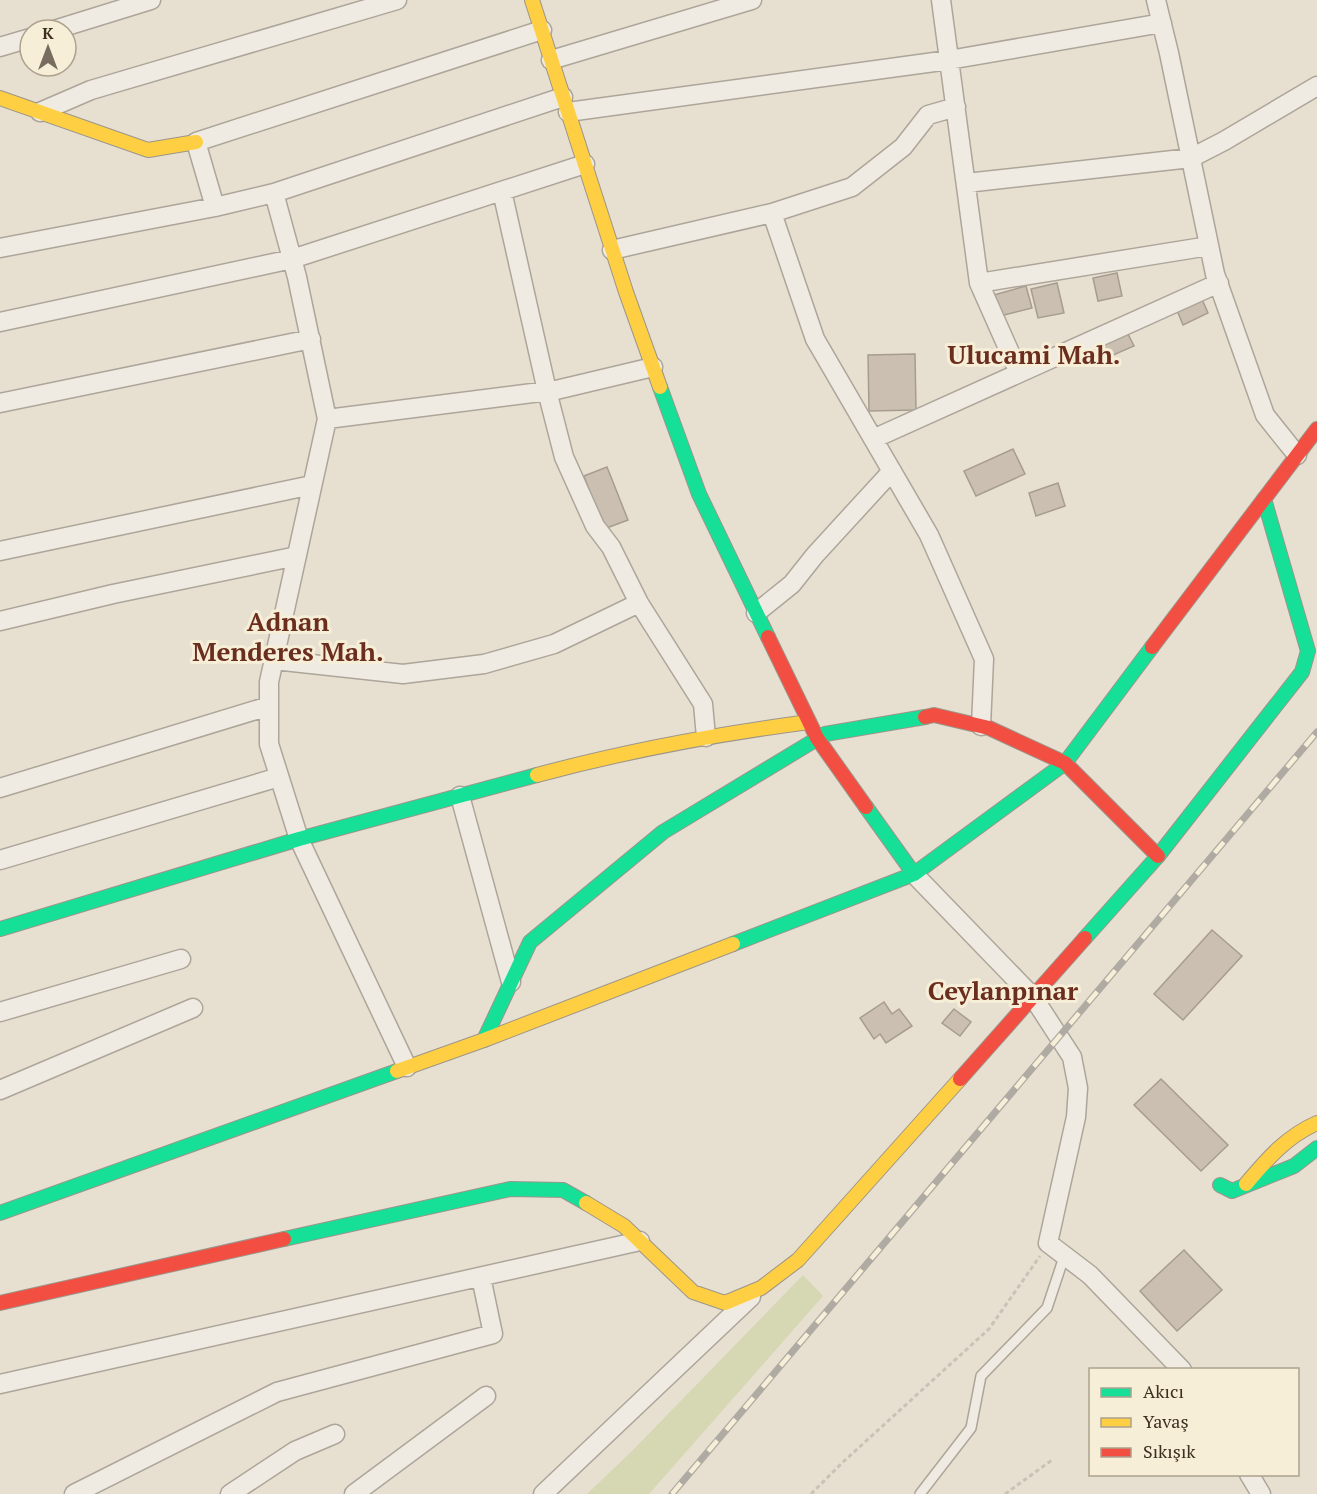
<svg xmlns="http://www.w3.org/2000/svg" width="1317" height="1494" font-family="'PT Serif',serif">
<style>
.green{fill:#d6d7b3}
.building{fill:#cbbfb2;stroke:#a89c90;stroke-width:1.5}
.lines{fill:none;stroke-linecap:round;stroke-linejoin:round}
.lane-casing{stroke:#ada599;stroke-width:12}
.street-casing{stroke:#ada599;stroke-width:21}
.fast-casing{stroke:#9c958a;stroke-width:16}
.slow-casing{stroke:#9c958a;stroke-width:16}
.jam-casing{stroke:#9c958a;stroke-width:16}
.path{stroke:#c8c2b9;stroke-width:3;stroke-dasharray:4.5 3;stroke-linecap:butt}
.lane{stroke:#efebe3;stroke-width:9}
.street{stroke:#efebe3;stroke-width:18}
.fast{stroke:#16e098;stroke-width:14}
.slow{stroke:#ffcf43;stroke-width:14}
.jam{stroke:#f24e42;stroke-width:14}
.rail-casing{stroke:#afaaa2;stroke-width:7}
.rail{stroke:#f7eed8;stroke-width:4.5;stroke-dasharray:14;stroke-linecap:butt}
.labels{text-anchor:middle;dominant-baseline:central;stroke-width:6;stroke-linejoin:round;paint-order:stroke}
.district-label{font-size:26px;font-weight:bold;fill:#6b2e1e;stroke:#f7eed8}
</style>
<rect width="100%" height="100%" fill="#e7e0d1"/>
<path class="green" d="M 803,1275 L 823,1296 L 649,1494 L 587,1494 L 633,1450 Z"/>
<path class="building" d="M 1117,273 L 1122,296 L 1098,301 L 1093,278 Z
M 1057,283 L 1064,313 L 1038,318 L 1031,289 Z
M 1026,286 L 1032,308 L 1000,316 L 994,295 Z
M 1201,297 L 1208,313 L 1183,325 L 1176,308 Z
M 1128,334 L 1134,346 L 1104,359 L 1099,347 Z
M 915,354 L 916,410 L 869,411 L 868,355 Z
M 1013,449 L 1025,474 L 976,496 L 964,471 Z
M 607,467 L 628,520 L 604,529 L 584,476 Z
M 1058,483 L 1065,506 L 1036,516 L 1029,493 Z
M 1212,930 L 1242,956 L 1183,1020 L 1154,994 Z
M 884,1002 L 892,1014 L 899,1009 L 912,1026 L 886,1043 L 880,1034 L 874,1039 L 860,1018 Z
M 954,1009 L 971,1022 L 960,1036 L 942,1023 Z
M 1161,1079 L 1228,1145 L 1201,1171 L 1134,1105 Z
M 1184,1250 L 1222,1290 L 1177,1331 L 1140,1291 Z"/>
<g class="lines">
<g class="lane-casing">
<path id="lane" d="M 920,1494 L 971,1428 L 981,1376 L 1047,1308 L 1064,1257"/>
</g>
<g class="street-casing">
<path id="street" d="M 941,0 L 979,283 L 1019,373
M 1156,0 L 1169,53 L 1215,274 L 1265,415 L 1297,455
M 54,30 L 151,0
M 0,47 L 30,38
M 551,60 L 752,0
M 40,112 L 91,90 L 397,0
M 568,112 L 949,60 L 1162,23
M 966,183 L 1191,158 L 1224,141 L 1317,86
M 502,191 L 547,391 L 564,457 L 595,526 L 611,547 L 639,603 L 703,704 L 706,737
M 274,193 L 297,277 L 327,419 L 269,682 L 269,744 L 299,839 L 407,1067
M 215,207 L 196,142 L 542,30
M 772,213 L 815,339 L 929,535 L 984,659 L 981,726
M 0,248 L 215,207 L 274,193 L 563,97
M 612,250 L 772,213 L 852,187 L 903,147 L 928,115 L 956,107
M 979,283 L 1209,246
M 0,322 L 292,259 L 585,164
M 0,403 L 311,339
M 327,419 L 556,390 L 653,367
M 873,439 L 1219,283
M 0,551 L 312,485
M 756,613 L 792,584 L 815,555 L 892,471
M 0,621 L 113,594 L 297,556
M 274,660 L 403,674 L 484,664 L 554,644 L 639,603
M 0,788 L 269,706
M 460,796 L 511,982
M 0,860 L 279,777
M 914,874 L 1033,997 L 1072,1057 L 1078,1088 L 1076,1117 L 1048,1243 L 1090,1275 L 1182,1370
M 0,1012 L 181,959
M 0,1090 L 193,1008
M 0,1384 L 640,1241
M 1249,1474 L 1261,1494
M 74,1494 L 277,1392 L 493,1334 L 481,1277
M 230,1494 L 295,1451 L 335,1434
M 354,1494 L 486,1396
M 543,1494 L 751,1297"/>
</g>
<g class="fast-casing">
<path id="fast" d="M 660,387 L 699,494 L 768,637
M 866,807 L 914,874
M 0,929 L 299,839 L 537,775
M 1085,938 L 1158,856 L 1302,672 L 1308,651 L 1264,499
M 733,944 L 914,874 L 1065,763 L 1152,647
M 484,1040 L 530,942 L 663,832 L 825,734 L 925,717
M 1220,1185 L 1232,1191 L 1294,1166 L 1317,1148
M 0,1213 L 397,1071
M 284,1239 L 510,1189 L 563,1190 L 586,1203"/>
</g>
<g class="slow-casing">
<path id="slow" d="M 532,0 L 626,292 L 660,387
M 0,98 L 148,150 L 196,142
M 537,775 C 626,751 717,734 809,722
M 397,1071 L 484,1040 L 733,944
M 1246,1184 C 1267,1159 1287,1136 1317,1123
M 586,1203 L 624,1226 L 693,1292 L 725,1303 L 761,1288 L 798,1260 L 960,1079"/>
</g>
<g class="jam-casing">
<path id="jam" d="M 768,637 L 817,738 L 866,807
M 1152,647 L 1317,429
M 925,717 L 934,715 L 989,728 L 1065,763 L 1158,856
M 960,1079 L 1085,938
M 0,1303 L 284,1239"/>
</g>
<path class="path" d="M 811,1494 L 843,1462 L 989,1329 L 1040,1256
M 1005,1494 L 1052,1460"/>
<use href="#lane" class="lane"/>
<use href="#street" class="street"/>
<use href="#fast" class="fast"/>
<use href="#slow" class="slow"/>
<use href="#jam" class="jam"/>
<g class="rail-casing">
<path id="rail" d="M 672,1494 L 1317,732"/>
</g>
<use href="#rail" class="rail"/>
</g>
<g class="labels">
<g class="district-label">
<text x="1034" y="354">Ulucami Mah.</text>
<text x="288" y="621">Adnan<tspan x="288" dy="30">Menderes Mah.</tspan></text>
<text x="1003" y="990">Ceylanpınar</text>
</g>
</g>
<rect x="1089" y="1368" width="210" height="108" fill="#f7eed8" stroke="#ada18e" stroke-width="1.5"/>
<rect x="1101" y="1388" width="30" height="9" fill="#16e098" stroke="#ada18e" stroke-width="1.5"/>
<text x="1143" y="1398" font-size="18" fill="#3d2e20">Akıcı</text>
<rect x="1101" y="1418" width="30" height="9" fill="#ffcf43" stroke="#ada18e" stroke-width="1.5"/>
<text x="1143" y="1428" font-size="18" fill="#3d2e20">Yavaş</text>
<rect x="1101" y="1448" width="30" height="9" fill="#f24e42" stroke="#ada18e" stroke-width="1.5"/>
<text x="1143" y="1458" font-size="18" fill="#3d2e20">Sıkışık</text>
<g transform="translate(48 48)"><circle r="28" fill="#f7eed8" stroke="#ada18e" stroke-width="1.5"/>
<path d="M0-4.5L10 22L0 15L-10 22Z" fill="#786c5e"/>
<text y="-9" font-size="16" font-weight="bold" text-anchor="middle" fill="#3d2e20">K</text>
</g>
</svg>
